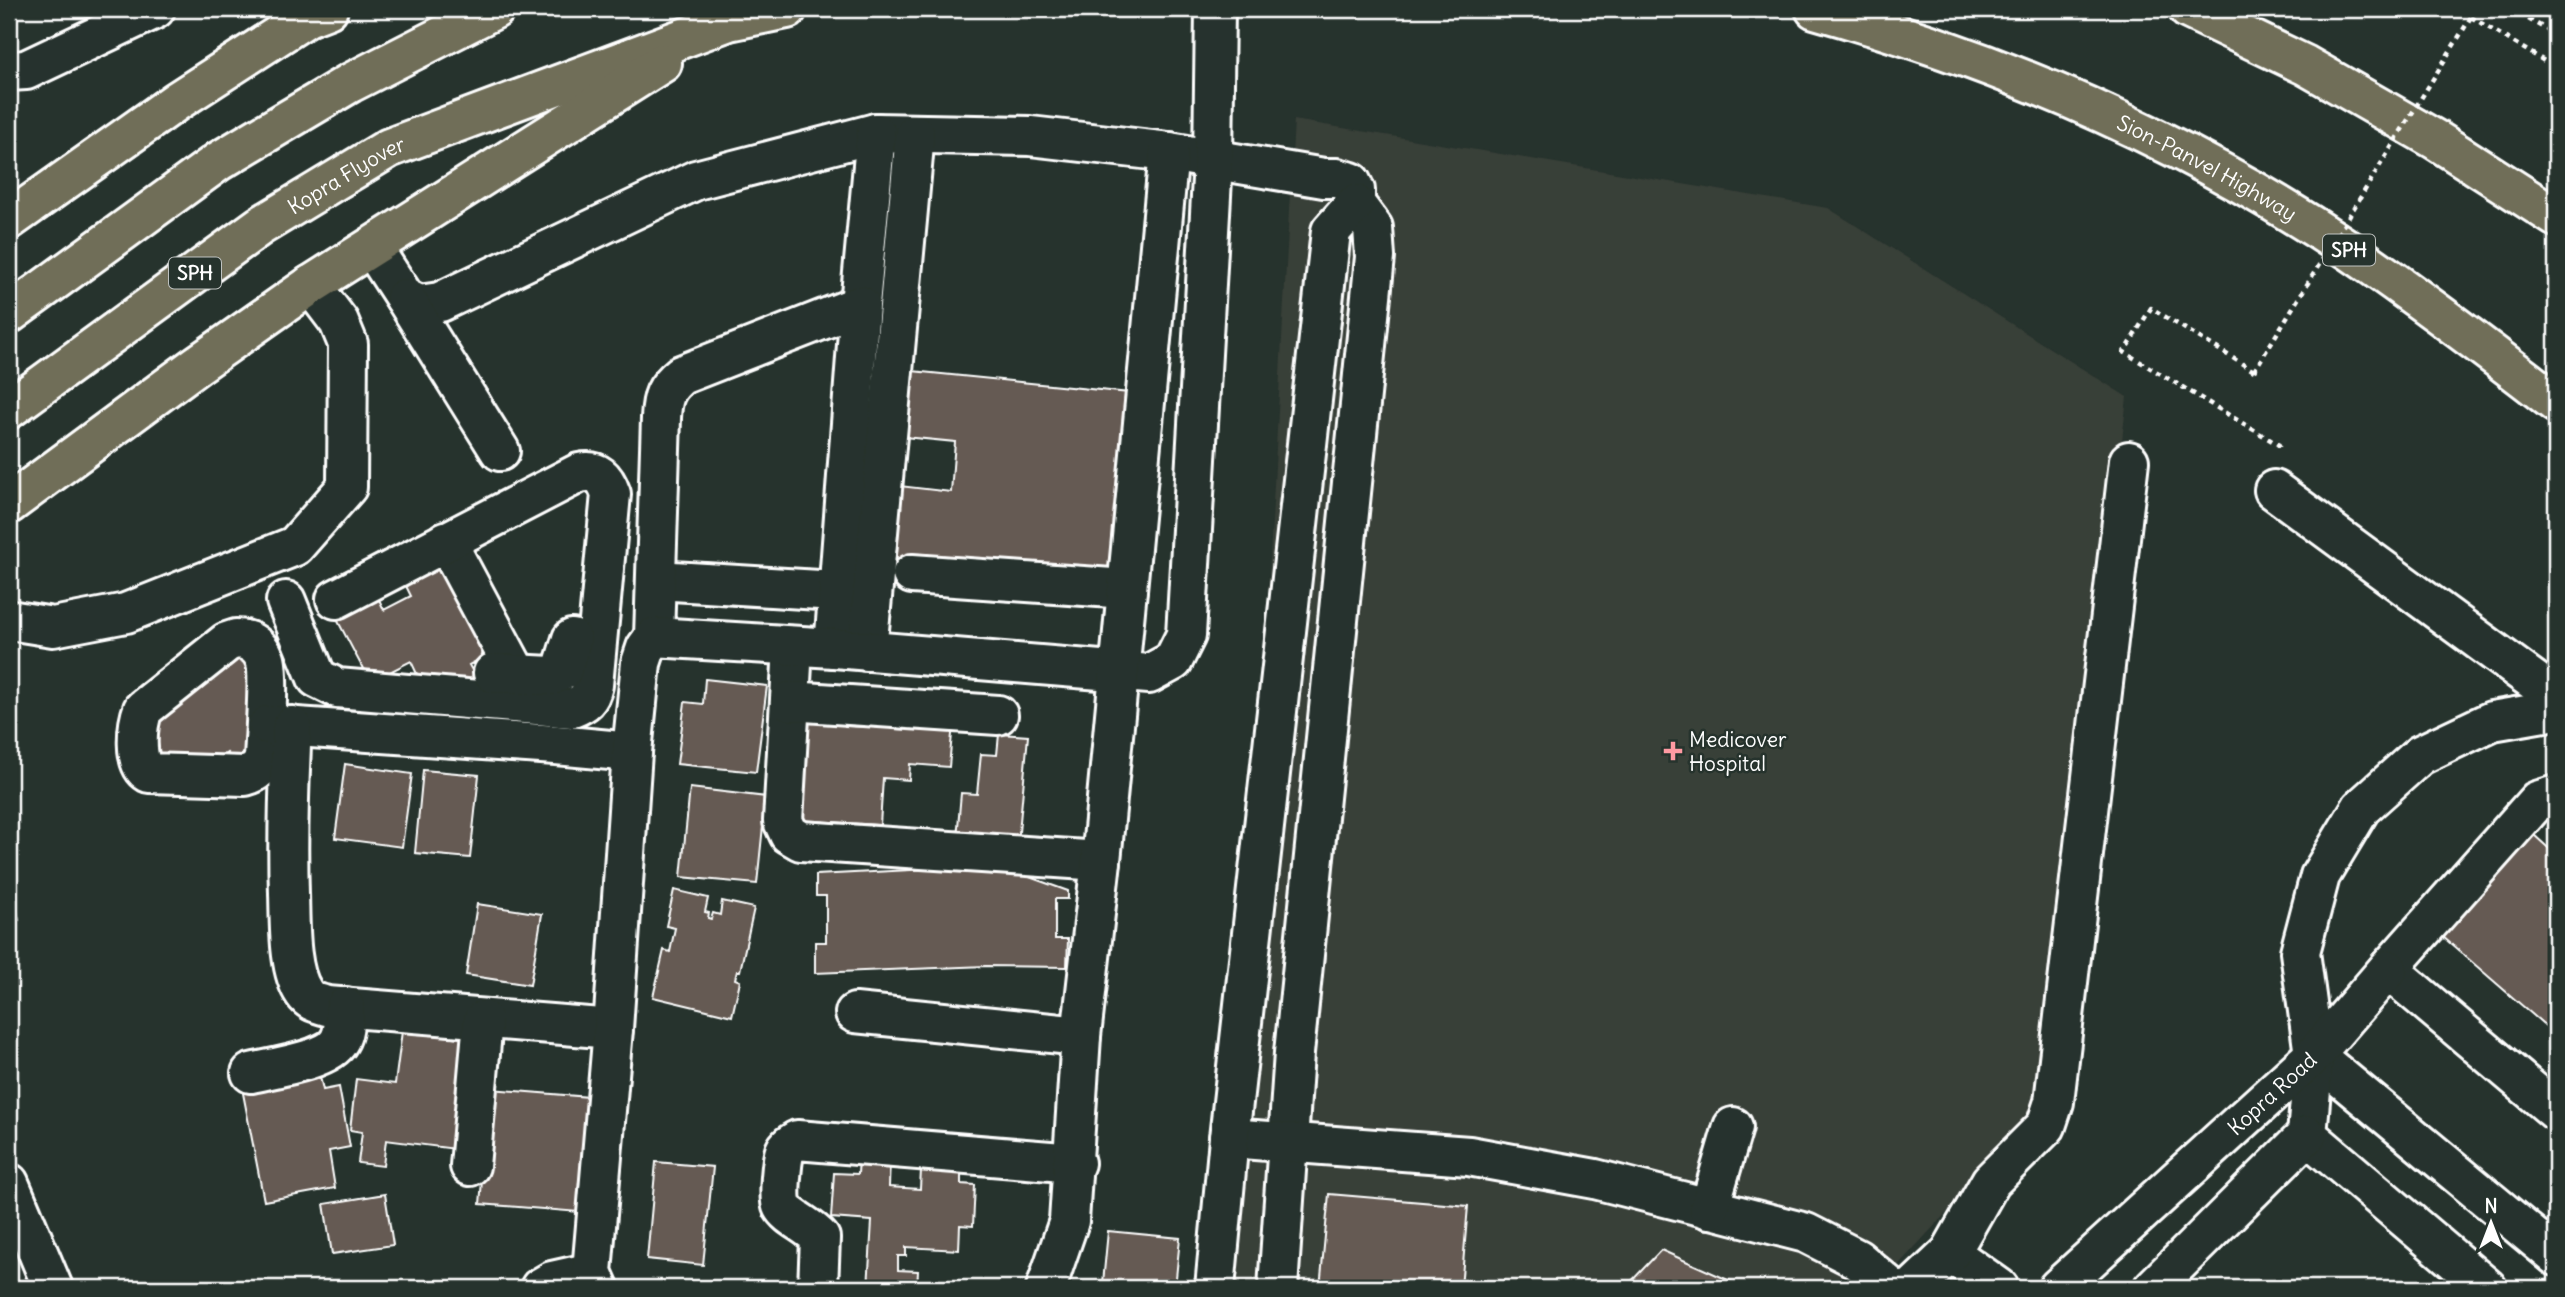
<svg xmlns="http://www.w3.org/2000/svg" width="2565" height="1297" font-family="Delius,sans-serif">
<style>
.built{fill:#393f38}
.building{fill:#655a52;stroke:#fff;stroke-width:2}
.lines{fill:none;stroke-linecap:round;stroke-linejoin:round}
.minor-casing{stroke:#fff;stroke-width:44}
.highway-casing{stroke:#fff;stroke-width:44}
.path{stroke:#fff;stroke-width:4.5;stroke-dasharray:5 5;stroke-linecap:butt}
.minor{stroke:#26332d;stroke-width:38}
.highway{stroke:#706e59;stroke-width:38}
.path-bridge{stroke:#fff;stroke-width:4.5;stroke-dasharray:5 5;stroke-linecap:butt}
.poi-dot{fill:#ff9aa2;stroke:#26332d;stroke-width:2.5}
.labels{text-anchor:middle;dominant-baseline:central;stroke-width:5;stroke-linejoin:round;paint-order:stroke}
.shield{fill:#26332d;stroke:#bec2c0;stroke-width:2}
.shield-label{font-size:19px;font-weight:bold;fill:#fff}
.street-label{font-size:21px;fill:#fff;stroke:#26332d}
.poi-label{font-size:21px;fill:#fff;stroke:#26332d;text-anchor:start}
</style>
<rect width="100%" height="100%" fill="#26332d"/>
<filter id="ink" filterUnits="userSpaceOnUse"><feTurbulence type="fractalNoise" baseFrequency=".0143" numOctaves="2"/><feDisplacementMap in="SourceGraphic" scale="14" xChannelSelector="R" yChannelSelector="G"/><feConvolveMatrix kernelMatrix="1 2 1 2 8 2 1 2 1" color-interpolation-filters="sRGB"/></filter>
<g filter="url(#ink)">
<path class="built" d="M 1294,120 L 1828,208 L 2127,397 L 2046,1105 L 1877,1288 L 1230,1288 Z"/>
<path class="building" d="M 912,371 L 1139,394 L 1120,582 L 891,560 L 900,486 L 951,492 L 955,442 L 905,437 Z
M 442,553 L 495,651 L 469,665 L 478,681 L 452,694 L 444,677 L 423,687 L 411,661 L 370,682 L 332,610 L 374,589 L 384,610 L 411,596 L 401,576 Z
M 242,649 L 260,692 L 262,750 L 240,768 L 227,753 L 207,769 L 182,771 L 168,754 L 155,763 L 143,730 Z
M 705,679 L 767,686 L 756,772 L 677,764 L 685,702 L 703,704 Z
M 870,717 L 953,723 L 949,767 L 910,764 L 909,780 L 883,778 L 880,825 L 799,820 L 806,718 L 845,721 L 845,726 L 869,727 Z
M 999,734 L 1028,736 L 1018,843 L 957,838 L 961,793 L 977,794 L 981,754 L 997,755 Z
M 345,764 L 412,774 L 402,847 L 335,838 Z
M 423,770 L 479,775 L 470,858 L 415,853 Z
M 690,788 L 766,797 L 757,884 L 681,877 Z
M 2533,834 L 2556,855 L 2556,1035 L 2443,937 Z
M 930,869 L 1010,870 L 1068,891 L 1068,899 L 1055,899 L 1055,939 L 1068,939 L 1067,967 L 986,966 L 815,973 L 815,942 L 826,942 L 826,896 L 816,896 L 816,875 Z
M 9,874 L 19,920 L 9,923 Z
M 674,890 L 708,898 L 705,912 L 709,913 L 708,918 L 711,919 L 713,913 L 720,915 L 722,901 L 754,908 L 740,971 L 737,971 L 735,979 L 740,981 L 732,1016 L 653,997 L 664,950 L 670,952 L 675,928 L 666,926 Z
M 477,904 L 542,914 L 530,985 L 466,975 Z
M 402,1031 L 469,1039 L 455,1149 L 386,1140 L 383,1166 L 358,1163 L 362,1132 L 350,1130 L 356,1079 L 395,1084 Z
M 319,1072 L 323,1090 L 339,1087 L 350,1147 L 329,1151 L 335,1188 L 264,1201 L 242,1088 Z
M 490,1089 L 589,1097 L 579,1212 L 480,1204 Z
M 859,1157 L 890,1159 L 889,1187 L 920,1189 L 921,1170 L 961,1172 L 961,1184 L 975,1185 L 973,1226 L 960,1225 L 959,1250 L 906,1247 L 906,1256 L 898,1256 L 898,1270 L 918,1271 L 917,1288 L 868,1288 L 872,1221 L 831,1218 L 834,1173 L 858,1174 Z
M 656,1162 L 713,1167 L 703,1265 L 647,1259 Z
M 385,1194 L 393,1245 L 332,1254 L 324,1204 Z
M 1329,1194 L 1468,1206 L 1461,1288 L 1320,1288 Z
M 1108,1231 L 1180,1238 L 1175,1288 L 1103,1283 Z
M 1661,1250 L 1746,1288 L 1625,1288 Z"/>
<g class="lines">
<g class="minor-casing">
<g id="minor">
<path d="M 9,71 L 26,70 L 155,9"/>
<path d="M 372,247 L 405,298 L 419,305 L 440,302 L 696,180 L 876,133 L 1030,136 L 1169,152 L 1324,178 L 1337,178 L 1351,182 L 1355,190 L 1355,204 L 1373,228 L 1375,257 L 1294,1053 L 1278,1288"/>
<path d="M 405,298 L 500,451"/>
<path d="M 860,305 L 876,133"/>
<path d="M 2274,490 L 2556,697"/>
<path d="M 446,541 L 517,674"/>
<path d="M 912,574 L 1127,589"/>
<path d="M 656,580 L 836,591"/>
<path d="M 286,601 L 317,678 L 337,688 L 572,708 C 585,703 590,699 593,685 L 611,494 C 605,477 598,469 579,473 L 336,599"/>
<path d="M 9,620 L 53,627 L 126,613 L 295,546 L 347,487 L 348,344 L 339,322 L 311,285"/>
<path d="M 654,637 L 661,418 C 662,397 665,388 681,375 L 860,305 L 834,648"/>
<path d="M 236,639 C 250,639 260,646 265,659 C 270,672 265,740 264,758 C 260,769 256,773 245,776 L 149,773 C 133,764 137,725 143,709 L 227,642 Z"/>
<path d="M 793,647 L 783,821 L 789,834 L 801,841 L 1101,861"/>
<path d="M 867,651 L 915,134"/>
<path d="M 493,673 L 551,676 L 562,671 L 572,639"/>
<path d="M 790,701 L 998,715"/>
<path d="M 268,725 L 556,745 L 632,752"/>
<path d="M 292,726 C 289,782 287,837 289,893 C 290,921 288,970 304,993 C 310,1002 317,1003 327,1006 L 613,1029"/>
<path d="M 2556,798 L 2553,796 L 2537,801 L 2388,969 L 2556,1111"/>
<path d="M 855,1013 L 1081,1036"/>
<path d="M 2314,1055 L 2556,1256"/>
<path d="M 251,1073 C 272,1068 329,1060 339,1041 C 345,1031 344,1018 345,1007"/>
<path d="M 2307,1135 L 2314,1055 L 2300,952 L 2320,876 L 2361,808 L 2420,755 L 2492,721 L 2556,710"/>
<path d="M 2307,1135 L 2487,1288"/>
<path d="M 1229,1138 L 1469,1156 L 1595,1179 L 1806,1233 L 1857,1259 L 1891,1288"/>
<path d="M 470,1166 L 483,1020"/>
<path d="M 9,1183 L 53,1288"/>
<path d="M 1709,1209 L 1733,1127"/>
<path d="M 1950,1253 L 1999,1288"/>
<path d="M 1915,1286 L 1950,1253 L 1991,1181 L 2046,1126 L 2054,1102 L 2129,461"/>
<path d="M 540,1288 L 552,1281 L 592,1272"/>
<path d="M 599,1288 L 592,1272 L 613,1029 L 632,752 L 641,663 L 646,648 L 654,637 L 834,648 L 1149,674 L 1173,661 L 1186,635 L 1213,161 L 1215,9"/>
<path d="M 818,1288 L 820,1238 C 810,1226 787,1217 782,1206 C 778,1199 782,1159 785,1151 C 787,1146 792,1143 797,1140 L 1075,1163"/>
<path d="M 1046,1288 L 1069,1221 L 1081,1036 L 1101,861 L 1169,152"/>
<path d="M 1215,1288 L 1229,1138 L 1331,231 L 1355,204"/>
<path id="s1" d="M 2058,1288 L 2314,1055 L 2388,969"/>
<path d="M 2153,1288 L 2307,1135"/>
</g>
</g>
<g class="highway-casing">
<g id="highway">
<path id="s2" d="M 1815,9 C 2004,62 2189,142 2352,252 C 2422,300 2489,351 2556,403"/>
<path d="M 2188,9 L 2305,65 L 2436,140 L 2556,217"/>
<path d="M 9,220 L 177,101 L 307,17 L 328,9"/>
<path d="M 9,314 L 219,161 L 350,83 L 495,9"/>
<path id="s3" d="M 9,409 L 260,226 L 389,148 L 729,21 L 787,9"/>
<path d="M 9,504 L 197,365 L 311,285 L 662,63"/>
</g>
</g>
<path class="path" d="M 2511,9 L 2556,35
M 2471,17 L 2556,68
M 2254,371 L 2151,308 L 2124,352 L 2279,445 L 2279,451"/>
<use href="#minor" class="minor"/>
<use href="#highway" class="highway"/>
<path class="path-bridge" d="M 2254,371 L 2471,17"/>
</g>
</g>
<path class="poi-dot" d="M1669.5 740.5h7v7h7v7h-7v7h-7v-7h-7v-7h7z"/>
<g class="labels">
<g class="shield">
<rect x="2323" y="234.5" width="52" height="31" rx="5"/>
<rect x="169" y="257.5" width="52" height="31" rx="5"/>
</g>
<g class="shield-label">
<text x="2349" y="250">SPH</text>
<text x="195" y="273">SPH</text>
</g>
<g class="street-label">
<text stroke="none"><textPath href="#s2" startOffset="424">Sion-Panvel Highway</textPath></text>
<text stroke="none"><textPath href="#s3" startOffset="411">Kopra Flyover</textPath></text>
<text stroke="none"><textPath href="#s1" startOffset="289">Kopra Road</textPath></text>
</g>
<g class="poi-label">
<text x="1689" y="739">Medicover<tspan x="1689" dy="24">Hospital</tspan></text>
</g>
</g>
<rect width="2565" height="1297" fill="none" stroke="#26332d" stroke-width="35"/>
<rect x="18" y="18" width="2530" height="1262" fill="none" stroke="#fff" stroke-width="2.5" filter="url(#ink)"/>
<g transform="translate(2491 1223)" stroke="#26332d" stroke-width="5" paint-order="stroke">
<path d="M0-5L12 26L0 18L-12 26Z" fill="#ffffff"/>
<text y="-10" font-size="19" font-weight="bold" text-anchor="middle" fill="#ffffff">N</text>
</g>
</svg>
